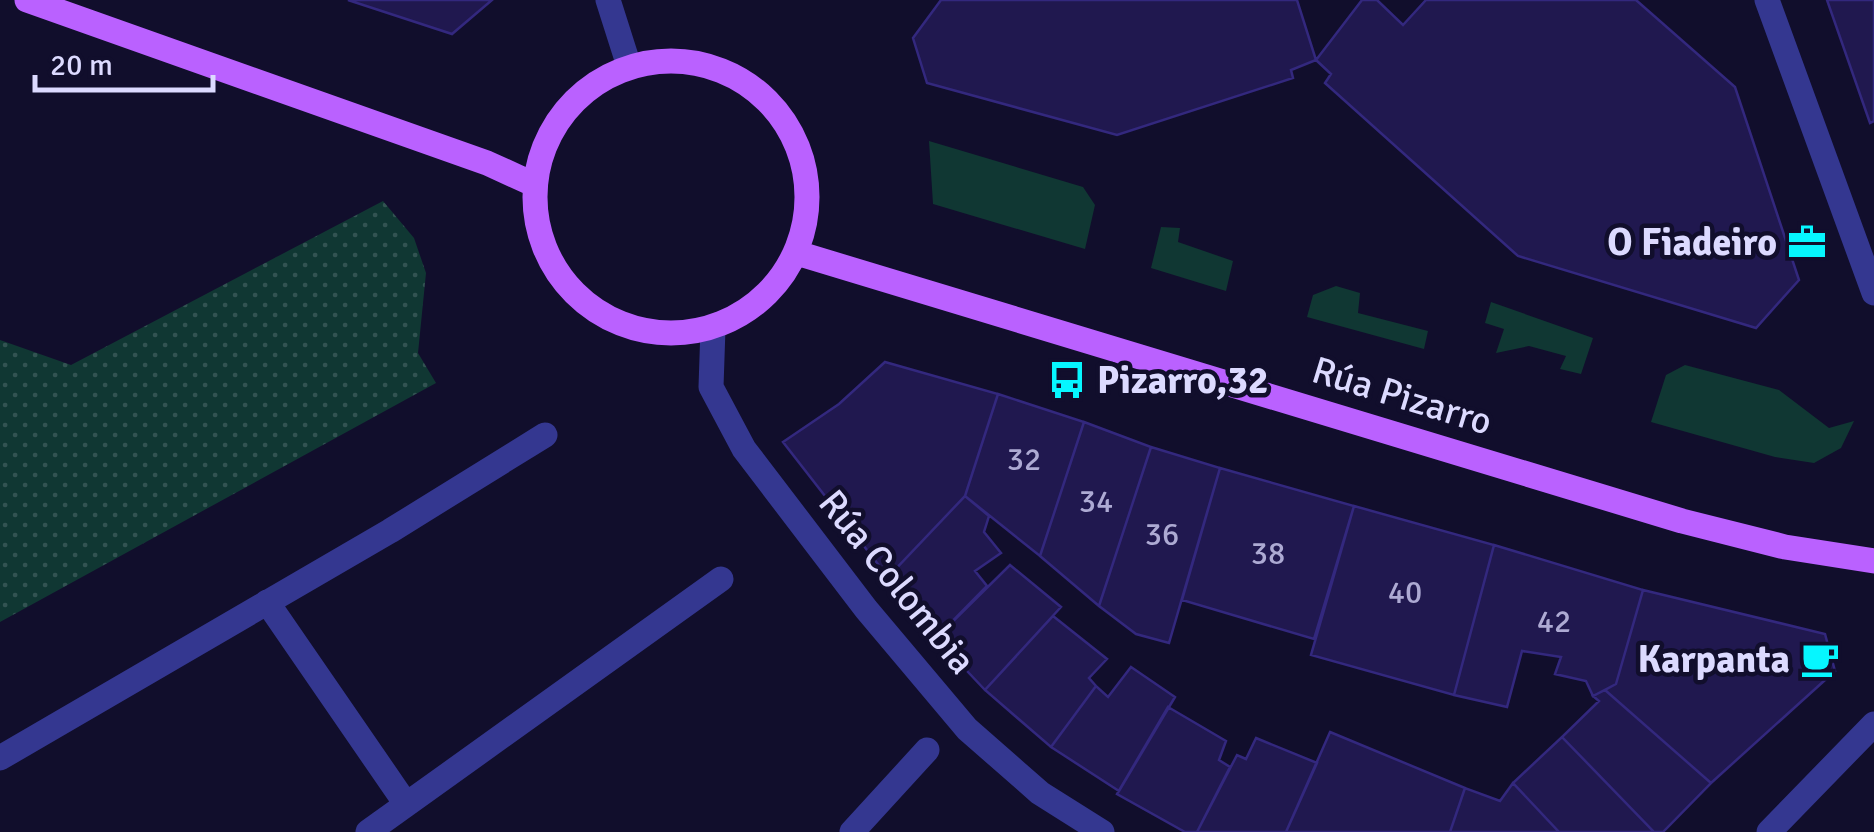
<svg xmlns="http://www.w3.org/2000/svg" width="1874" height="832" font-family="Signika,sans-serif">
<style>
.grass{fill:#103733}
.park{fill:url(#park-dots)}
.building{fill:#20184f;stroke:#33287e;stroke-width:2.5}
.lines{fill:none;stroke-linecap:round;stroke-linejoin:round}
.minor{stroke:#343790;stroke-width:25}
.major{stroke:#ba61ff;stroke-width:25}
.labels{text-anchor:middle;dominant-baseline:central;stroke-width:9;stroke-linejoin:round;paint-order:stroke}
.number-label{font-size:32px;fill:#adaad3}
.poi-label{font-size:38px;font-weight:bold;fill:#dcdaff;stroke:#110e2c;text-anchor:end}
.street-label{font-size:38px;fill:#dcdaff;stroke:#110e2c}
</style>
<defs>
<pattern id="park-dots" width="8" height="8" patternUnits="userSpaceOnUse" patternTransform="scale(2.5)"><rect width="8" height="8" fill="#103733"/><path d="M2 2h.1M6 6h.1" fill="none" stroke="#325352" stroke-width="1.8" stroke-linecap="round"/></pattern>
</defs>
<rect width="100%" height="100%" fill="#110e2c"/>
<path class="grass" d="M 929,141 L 1083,187 L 1095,205 L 1085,249 L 933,204 Z
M 1161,227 L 1180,228 L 1178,242 L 1233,261 L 1226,291 L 1151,268 Z
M 1336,286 L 1360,293 L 1358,313 L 1428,331 L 1424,349 L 1307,317 L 1313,295 Z
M 1491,302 L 1593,338 L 1581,374 L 1560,369 L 1566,356 L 1529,346 L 1496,353 L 1504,329 L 1485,323 Z
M 1685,365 L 1779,390 L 1829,428 L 1854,421 L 1841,448 L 1814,463 L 1775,457 L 1651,422 L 1666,375 Z"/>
<path class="park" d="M 383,201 L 414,238 L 426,273 L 418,353 L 436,383 L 0,622 L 0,340 L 71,365 Z"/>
<path class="building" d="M 348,0 L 492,0 L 452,34 Z
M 941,0 L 1297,0 L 1316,60 L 1291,70 L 1293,78 L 1117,135 L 927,83 L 913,38 Z
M 1362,0 L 1377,0 L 1403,25 L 1426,0 L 1636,0 L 1735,87 L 1799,280 L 1756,328 L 1518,256 L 1325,83 L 1331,74 L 1316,60 Z
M 1827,0 L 1874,0 L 1874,121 L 1870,123 Z
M 885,362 L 998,394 L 965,496 L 888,577 L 783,442 L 839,404 Z
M 998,394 L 1084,422 L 1040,556 L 965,496 Z
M 1084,422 L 1151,447 L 1099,606 L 1040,556 Z
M 1151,447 L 1220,468 L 1169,643 L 1136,634 L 1099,606 Z
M 1220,468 L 1354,506 L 1314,639 L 1182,600 Z
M 965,496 L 989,516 L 984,532 L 1001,553 L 975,571 L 987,586 L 936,638 L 888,577 Z
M 1354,506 L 1494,545 L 1454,695 L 1311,655 Z
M 1494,545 L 1643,590 L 1616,684 L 1593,696 L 1586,681 L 1555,674 L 1561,657 L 1522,651 L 1507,707 L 1454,695 Z
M 1010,565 L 1061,607 L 985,690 L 936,638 Z
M 1643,590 L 1825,634 L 1835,671 L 1711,783 L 1605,690 L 1616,684 Z
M 1053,616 L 1107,659 L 1089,678 L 1096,686 L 1051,747 L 985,690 Z
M 1131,667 L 1175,697 L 1119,791 L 1051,747 L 1096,686 L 1108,697 Z
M 1605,690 L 1711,783 L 1663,832 L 1654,832 L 1562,737 L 1599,701 L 1593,696 Z
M 1168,707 L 1226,741 L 1219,760 L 1230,767 L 1197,832 L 1185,832 L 1117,794 Z
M 1330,732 L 1465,788 L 1450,832 L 1286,832 Z
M 1562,737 L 1654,832 L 1559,832 L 1513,783 Z
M 1256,738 L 1317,763 L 1286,832 L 1197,832 L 1237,755 L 1246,759 Z
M 1513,783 L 1559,832 L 1450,832 L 1465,788 L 1500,801 Z"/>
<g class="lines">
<path class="minor" d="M 608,0 L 629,66
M 1767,0 L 1874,293
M 713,328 L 711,387 L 744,449 L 866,609 L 967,729 L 1040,793 L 1102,832
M 267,602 L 406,804
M 0,758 L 390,531 L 545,435
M 368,832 L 721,579
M 852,832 L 927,750
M 1769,832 L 1874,724"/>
<path class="major" d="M 27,0 L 487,163 L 533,184
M535 197a136 136 0 1 1 272 0a136 136 0 1 1-272 0Z
M 797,253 L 1682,521 L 1785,547 L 1874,561"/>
</g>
<defs>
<g id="office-bare" transform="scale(3)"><path d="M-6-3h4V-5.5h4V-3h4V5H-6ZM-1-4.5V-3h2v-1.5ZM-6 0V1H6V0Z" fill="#06f6ff" stroke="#110e2c" stroke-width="2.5" paint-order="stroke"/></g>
<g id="bus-bare" transform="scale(3)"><path d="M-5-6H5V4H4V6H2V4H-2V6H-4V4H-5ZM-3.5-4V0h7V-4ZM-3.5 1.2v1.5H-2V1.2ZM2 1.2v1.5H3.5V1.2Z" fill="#06f6ff" stroke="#110e2c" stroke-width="2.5" paint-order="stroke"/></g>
<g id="cafe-bare" transform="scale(3)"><path d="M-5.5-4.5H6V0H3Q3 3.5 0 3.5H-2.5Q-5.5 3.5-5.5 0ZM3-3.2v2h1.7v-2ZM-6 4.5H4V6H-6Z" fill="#06f6ff" stroke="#110e2c" stroke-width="2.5" paint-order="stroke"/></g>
</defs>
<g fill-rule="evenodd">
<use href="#office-bare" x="1807" y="242"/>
<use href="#bus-bare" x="1067" y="380"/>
<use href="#cafe-bare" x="1820" y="659"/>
</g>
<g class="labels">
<g class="number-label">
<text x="1024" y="459">32</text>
<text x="1096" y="501">34</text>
<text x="1162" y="534">36</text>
<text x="1268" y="553">38</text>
<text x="1405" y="592">40</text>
<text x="1554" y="621">42</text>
</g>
<g class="poi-label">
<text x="1777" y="242">O Fiadeiro</text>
<text x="1097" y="380" text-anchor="start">Pizarro,32</text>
<text x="1790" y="659">Karpanta</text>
</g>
<g class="street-label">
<text transform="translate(1402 396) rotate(17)">Rúa Pizarro</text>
<text transform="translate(897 582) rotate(51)">Rúa Colombia</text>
</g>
</g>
<path d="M35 75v15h178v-15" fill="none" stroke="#dcdaff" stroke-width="5"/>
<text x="50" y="75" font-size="30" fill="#dcdaff" stroke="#110e2c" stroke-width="8" paint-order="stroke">20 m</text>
</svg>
